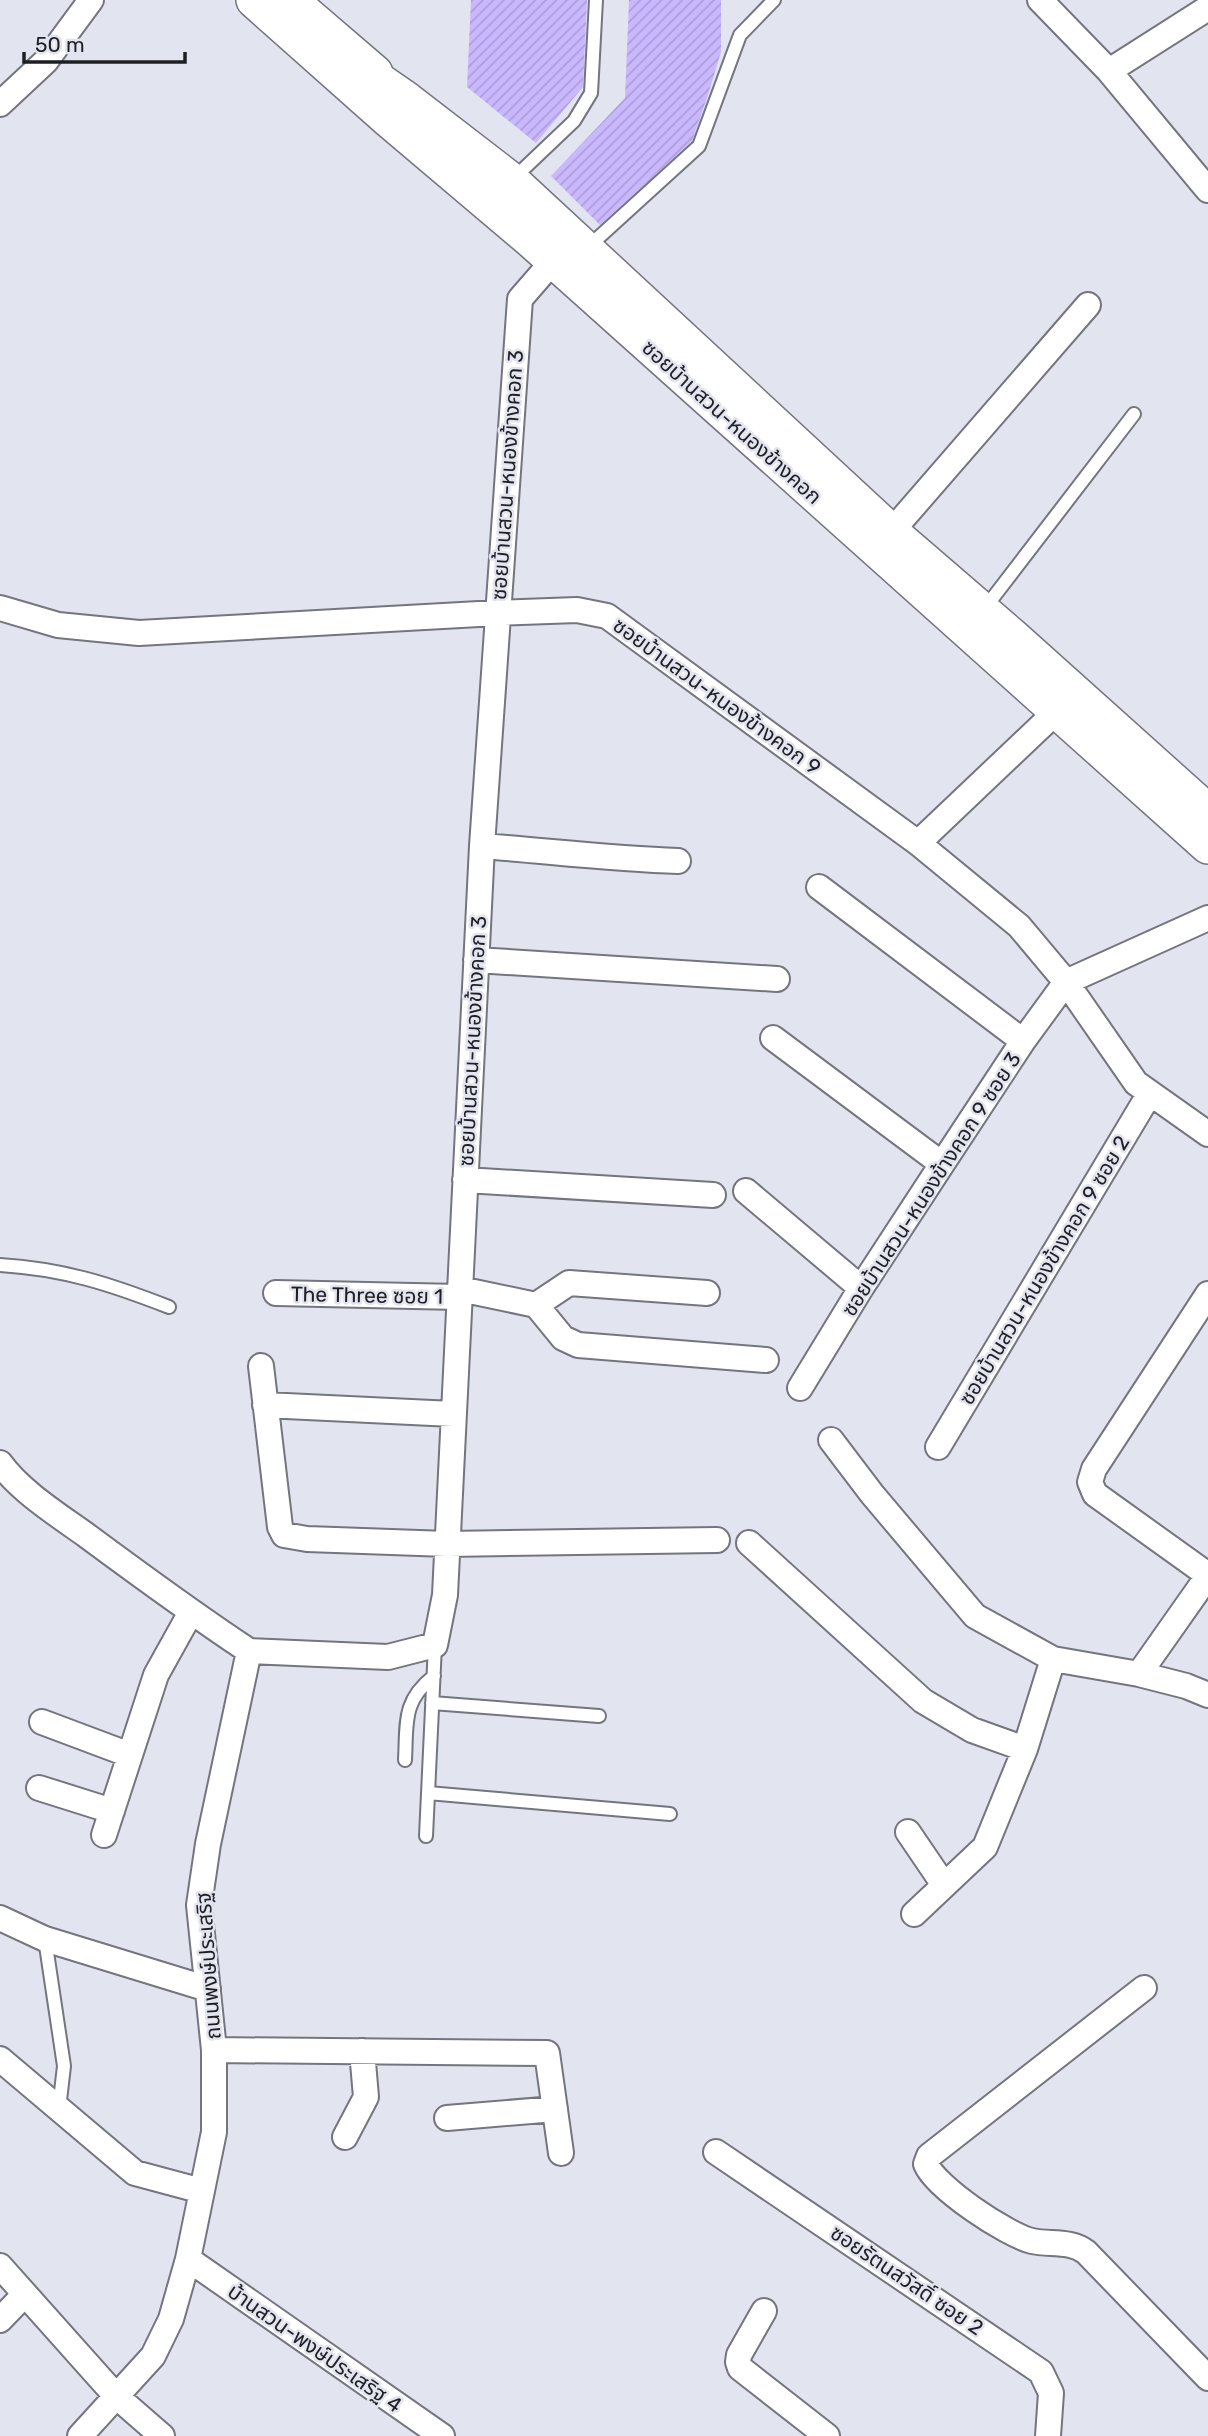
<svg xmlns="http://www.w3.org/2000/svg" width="1208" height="2436" font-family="Rubik,'Noto Sans Thai',sans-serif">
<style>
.building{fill:url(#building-hatch)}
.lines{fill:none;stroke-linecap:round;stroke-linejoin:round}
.lane-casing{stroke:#73757f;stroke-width:16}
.street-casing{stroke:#73757f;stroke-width:28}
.secondary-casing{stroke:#73757f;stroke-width:38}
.lane{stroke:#fff;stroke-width:12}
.street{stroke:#fff;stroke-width:24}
.secondary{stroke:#fff;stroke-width:35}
.labels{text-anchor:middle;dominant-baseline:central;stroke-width:5;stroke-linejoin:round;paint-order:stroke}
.street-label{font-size:21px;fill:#1e1f23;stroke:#e2e4ef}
</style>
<defs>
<pattern id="building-hatch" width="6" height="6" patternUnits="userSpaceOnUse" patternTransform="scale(1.75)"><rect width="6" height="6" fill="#cab8fe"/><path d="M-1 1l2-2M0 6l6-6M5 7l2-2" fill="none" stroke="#ad9ed9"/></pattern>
</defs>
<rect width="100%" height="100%" fill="#e2e4ef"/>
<path class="building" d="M 471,0 L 587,0 L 583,87 L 536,143 L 467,87 Z
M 629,0 L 721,0 L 721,52 L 707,98 L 692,141 L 600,225 L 551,176 L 625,98 Z"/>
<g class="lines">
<g class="lane-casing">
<path id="lane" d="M 514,178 L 574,121 L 591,93 L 596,0
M 587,248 L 699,146 L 740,35 L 774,0
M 985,608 L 1134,414
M 0,1265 C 64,1269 110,1284 169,1307
M 432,1703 L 599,1716
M 405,1760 C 407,1723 402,1701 434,1676
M 428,1793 L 670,1814
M 426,1836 L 435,1645
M 45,1939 L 64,2066 L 59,2109"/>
</g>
<g class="street-casing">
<path id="street" d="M 1040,0 L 1109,71 L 1208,190
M 1109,71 L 1208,8
M 0,104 L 46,61 L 91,0
M 891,532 L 1088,305
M 0,608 L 58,625 L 139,633 L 497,613 L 577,610 L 607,616 L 918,843 L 1019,926 L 1066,982 L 1136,1083 L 1208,1134
M 918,843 L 1057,711
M 482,846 C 548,851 613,859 678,861
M 819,887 L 1023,1041
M 476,960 L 777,979
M 773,1038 L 942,1164
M 465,1180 L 713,1195
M 746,1191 L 861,1288
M 460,1289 L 536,1305 L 563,1338 L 578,1345 L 766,1360
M 276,1293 L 459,1297
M 1208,1294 L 1094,1469 L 1090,1482 L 1095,1494 L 1208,1575
M 536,1305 L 569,1283 L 707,1293
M 261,1366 L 280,1527 L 284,1535 L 307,1539 L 447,1544 L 717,1540
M 800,1388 L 861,1288 L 942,1164 L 1023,1041 L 1066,982 L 1208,918
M 265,1405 L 453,1414
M 831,1440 L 872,1494 L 975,1616 L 1053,1659 L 1139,1674 L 1208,1576
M 938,1447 L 1150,1093
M 0,1463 C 20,1491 58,1515 86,1535 C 140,1575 193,1614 249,1651
M 749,1543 L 923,1701 L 972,1730 L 1025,1749
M 249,1651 L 388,1657 L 435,1645 L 445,1595 L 482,846 L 520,299 L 553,261
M 1139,1674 L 1186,1686 L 1208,1695
M 42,1722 L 130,1755
M 39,1788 L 112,1811
M 908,1832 L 944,1885
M 104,1835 L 156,1675 L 191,1612
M 914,1914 L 985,1847 L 1025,1749 L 1053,1659
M 0,1918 L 45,1939 L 208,1989
M 1144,1988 L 929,2156 L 926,2164 C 936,2188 1007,2235 1032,2241 C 1050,2245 1070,2240 1086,2252 L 1208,2378
M 214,2050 L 547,2053 L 561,2153
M 0,2059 L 135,2173 L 202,2191
M 447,2118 L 555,2109
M 345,2137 L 366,2097 L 362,2051
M 716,2152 L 1041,2372 L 1051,2393 L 1048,2436
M 188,2259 L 442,2436
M 0,2266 L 116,2396 L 162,2436
M 764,2311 L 739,2355 L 738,2362 L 740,2368 L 827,2436
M 0,2320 L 25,2294
M 80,2436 L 153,2356 L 171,2319 L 188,2259 L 214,2132 L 214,2050 L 199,1905 L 208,1844 L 249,1651"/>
</g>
<g class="secondary-casing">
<path id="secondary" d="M 254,0 L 389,120 L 532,241 L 1208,846
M 290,0 L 375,73
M 352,62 L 407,100 L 512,181 L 891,532 L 1014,638 L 1208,812"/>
</g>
<use href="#lane" class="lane"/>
<use href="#street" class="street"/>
<use href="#secondary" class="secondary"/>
</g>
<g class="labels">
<g class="street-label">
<text transform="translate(732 422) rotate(42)">ซอยบ้านสวน-หนองข้างคอก</text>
<text transform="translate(507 475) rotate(-86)">ซอยบ้านสวน-หนองข้างคอก 3</text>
<text transform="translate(717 696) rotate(36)">ซอยบ้านสวน-หนองข้างคอก 9</text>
<text transform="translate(472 1041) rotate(-87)">ซอยบ้านสวน-หนองข้างคอก 3</text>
<text transform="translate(931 1184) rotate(-57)">ซอยบ้านสวน-หนองข้างคอก 9 ซอย 3</text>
<text transform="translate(1044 1270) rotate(-59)">ซอยบ้านสวน-หนองข้างคอก 9 ซอย 2</text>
<text transform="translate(367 1295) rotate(1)">The Three ซอย 1</text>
<text transform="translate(208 1966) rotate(-94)">ถนนพงษ์ประเสริฐ</text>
<text transform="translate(907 2280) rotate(34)">ซอยรัตนสวัสดิ์ ซอย 2</text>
<text transform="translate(315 2348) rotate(35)">บ้านสวน-พงษ์ประเสริฐ 4</text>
</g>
</g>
<path d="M24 52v10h161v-10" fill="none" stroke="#1e1f23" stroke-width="3.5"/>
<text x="35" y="52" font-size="21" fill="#1e1f23" stroke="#e2e4ef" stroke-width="5" paint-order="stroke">50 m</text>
</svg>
